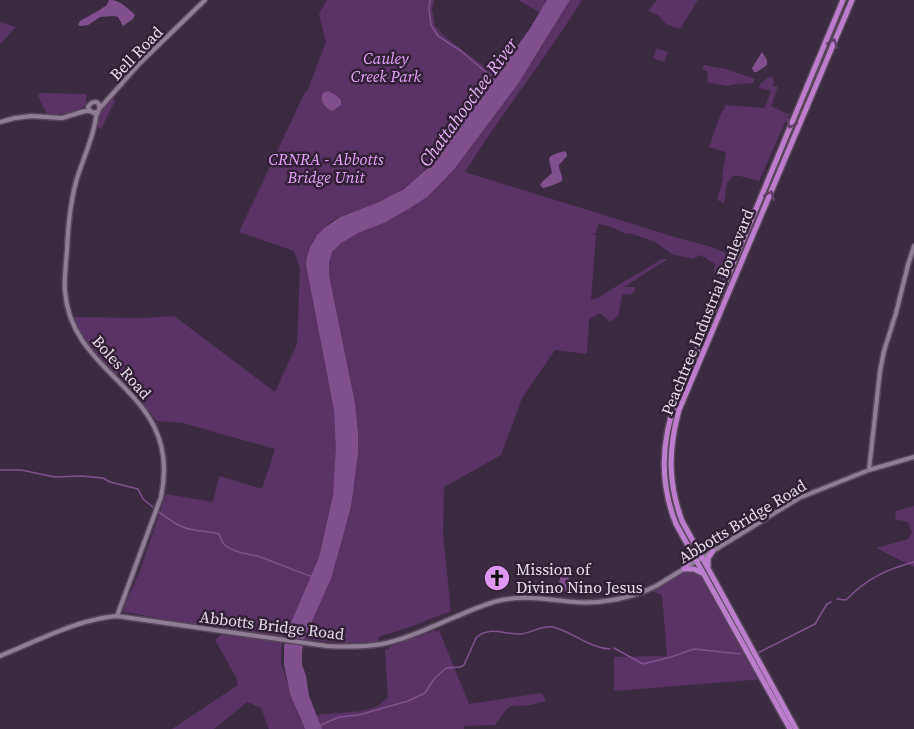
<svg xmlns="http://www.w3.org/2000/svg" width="914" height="729" font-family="'Source Serif 4',serif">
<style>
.green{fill:#5a3365}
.water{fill:#7f508d}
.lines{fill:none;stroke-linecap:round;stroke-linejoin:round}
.stream{stroke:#7f508d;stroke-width:1.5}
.secondary-casing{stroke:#554759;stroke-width:7}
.highway-casing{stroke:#554759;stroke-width:8}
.secondary{stroke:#8f7d95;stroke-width:4}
.highway{stroke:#bc7dce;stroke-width:5}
.oneway{stroke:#62416b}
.labels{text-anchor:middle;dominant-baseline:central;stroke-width:5;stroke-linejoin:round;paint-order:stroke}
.street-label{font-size:16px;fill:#e6dce9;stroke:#312135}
.park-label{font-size:16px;font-style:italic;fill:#e6a2fa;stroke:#312135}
.poi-label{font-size:16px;fill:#e6dce9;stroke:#312135;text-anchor:start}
.water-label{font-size:18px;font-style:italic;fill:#e8b2f8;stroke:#312135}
</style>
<rect width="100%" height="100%" fill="#3b2b40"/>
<path class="green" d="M 327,0 L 434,0 L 432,9 L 435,26 L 445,37 L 498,77 L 434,164 L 429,161 L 428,163 L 430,164 C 415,182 400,193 378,203 C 374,205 370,207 366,209 C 358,212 350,212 343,215 C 324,223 305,244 306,265 L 328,379 L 333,389 L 334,412 L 339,440 L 333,495 L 319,557 L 288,632 L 285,631 L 282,637 L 281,664 L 299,717 L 305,729 L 269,729 L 261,708 L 247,702 L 214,729 L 172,729 L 238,685 L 236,677 L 215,640 L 225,632 L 122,611 L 140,571 L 166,494 L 213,502 L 219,476 L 262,489 L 275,449 L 183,423 L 157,421 C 131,387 89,357 73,317 L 142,318 L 174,316 L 275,392 L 297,344 L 300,268 L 294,251 L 239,232 L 305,92 L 307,92 L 326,42 L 319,14 Z
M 518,0 L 550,0 L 542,14 Z
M 570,0 L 582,0 C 545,59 502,113 465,172 L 671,236 L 708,246 L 731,255 L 714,296 L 713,295 L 720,276 L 714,272 L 715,264 L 701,255 L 692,259 L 672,254 L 655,242 L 630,233 L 627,234 L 609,226 L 598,224 L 596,233 L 594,233 L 593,235 L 596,235 L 591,300 L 597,298 L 662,259 L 668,259 L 624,287 L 636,287 L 632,294 L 622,295 L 618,316 L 610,322 L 600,313 L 589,319 L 587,354 L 555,350 L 522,398 L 501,455 L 444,487 L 443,535 L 451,611 L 410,627 L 378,637 L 378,642 L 352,644 L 304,639 L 331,579 L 351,507 L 358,454 L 358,432 L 355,403 L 329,275 C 329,267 328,259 332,252 C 342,235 367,230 383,223 C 431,201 456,167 486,127 C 497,112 509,98 519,82 C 537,56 553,27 570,0 Z
M 658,0 L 698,0 L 680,29 L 666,24 L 658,15 L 648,11 L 655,2 Z
M 0,22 L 16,27 L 0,44 Z
M 657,48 L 668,52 L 664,62 L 653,58 Z
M 704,65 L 726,69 L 755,79 L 753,83 L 737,84 L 727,86 L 707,82 L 708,72 L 702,69 Z
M 769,77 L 774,78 L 773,86 L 778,87 L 771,106 L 790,115 L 787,118 L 759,181 L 740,176 L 733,176 L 727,183 L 724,203 L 717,200 L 723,180 L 722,178 L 726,152 L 709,147 L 720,116 L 726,105 L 765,108 L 771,91 L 759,88 L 761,83 Z
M 39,93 L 86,94 C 86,96 87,102 86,104 C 80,113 56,116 47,114 L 38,96 Z
M 113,95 L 115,101 L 101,129 L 97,127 C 97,110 102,106 113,95 Z
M 914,506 L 914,567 L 876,548 L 908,539 L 912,532 L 908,522 L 895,519 L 896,511 Z
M 699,561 L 753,653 L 764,679 L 614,691 L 614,657 L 667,656 L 662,595 L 647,589 Z
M 435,630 L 436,632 L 439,630 L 469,704 L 542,693 L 546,701 L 531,705 L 511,706 L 507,709 L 495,725 L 464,726 L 464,729 L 322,729 L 316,715 L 362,711 L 378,706 L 388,697 L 385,650 L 389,649 L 389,647 Z"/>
<path class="water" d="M 109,0 C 121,0 127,8 135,15 L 133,19 L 123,26 L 118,17 L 114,16 L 100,17 L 88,25 L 81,26 L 78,25 L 80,21 L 101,9 L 107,5 Z
M 547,0 L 570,0 L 518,84 L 455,168 L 441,183 L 427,197 L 407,210 L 384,223 L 358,233 L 341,243 L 332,252 L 329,262 L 329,275 L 355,403 L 358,432 L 358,454 L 351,507 L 331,579 L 304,639 L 302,652 L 302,664 L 306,676 L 309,696 L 322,729 L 305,729 L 290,694 L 284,664 L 284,647 L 288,630 L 319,557 L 333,495 L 336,448 L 334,410 L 306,265 L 307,256 L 310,247 L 317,235 L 324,228 L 340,217 L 377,203 L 404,189 L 428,168 L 529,30 Z
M 762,52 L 767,60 L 767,65 L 757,72 L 754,72 L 752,68 Z
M 328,91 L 336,95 L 341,100 L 341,105 L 332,111 C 325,107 319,101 323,93 Z
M 565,151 L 567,154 L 567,156 L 559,165 C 559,171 563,175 562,181 C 559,183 546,188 543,188 L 540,185 L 543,181 L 552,173 C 549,156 544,157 565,151 Z
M 565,564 L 571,566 L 568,574 L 570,592 L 556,591 Z"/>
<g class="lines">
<path class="stream" d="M 430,0 L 429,9 L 431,25 L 438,36 L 461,51 L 495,80
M 0,470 L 21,470 L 55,477 L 82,476 L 103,478 L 110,482 L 138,489 L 143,499 L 154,508
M 159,512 C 170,520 180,528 194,530 C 203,532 211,531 219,534 C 221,539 222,543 226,546 C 236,554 251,553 263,558 C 279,564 296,571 313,577
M 837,599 L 846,600 C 866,579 885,570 914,562
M 614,648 L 643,664 L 671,657 L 694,649 L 740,654
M 758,653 L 815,624 L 827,604 L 831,602
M 321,725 L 339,717 L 359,715 L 408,701 L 425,693 L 434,679 L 446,668 L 460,667 L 464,665 L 476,638 C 488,625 506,635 521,634 C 532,633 541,625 553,627 C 573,632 589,648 610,649"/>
<g class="secondary-casing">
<path id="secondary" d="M 100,108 L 140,63 L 205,0
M 97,112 L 94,113 L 90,111 L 88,107 C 92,100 101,100 99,109 C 99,112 96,114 96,117 C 93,140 82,160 76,182 C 70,204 68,227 67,250 C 66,264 64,277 65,291 C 71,380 184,389 161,497 L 117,616
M 0,122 L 15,118 L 32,116 L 62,118 L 85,111 L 90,111
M 869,470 L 880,371 L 884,351 L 896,313 L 908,265 L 914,246
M 0,656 C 37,641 78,619 117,616 L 327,646 C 345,647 363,647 382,644 C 407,639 431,627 455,617 C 470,611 486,603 502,600 C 526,595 552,600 575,602 C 602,604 632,598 656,586 L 799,498 L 869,470 L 914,457"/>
</g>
<g class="highway-casing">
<path id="highway" d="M 708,566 L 708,558 L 713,551
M 684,569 L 690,559 L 689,550
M 684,569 L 694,569 L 702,573
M 790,729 L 676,524 C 660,484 661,442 676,401 L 843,0
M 796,729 L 682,521 C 668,483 668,450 679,410 L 852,0"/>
</g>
<use href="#secondary" class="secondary"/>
<use href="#highway" class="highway"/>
</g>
<defs><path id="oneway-chevron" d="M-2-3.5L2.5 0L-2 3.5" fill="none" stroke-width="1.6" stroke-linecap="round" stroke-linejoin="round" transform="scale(1.5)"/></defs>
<g class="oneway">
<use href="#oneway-chevron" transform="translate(833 43) rotate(-67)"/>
<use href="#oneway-chevron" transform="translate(791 124) rotate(113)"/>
<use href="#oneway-chevron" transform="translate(770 195) rotate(-67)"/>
</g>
<defs>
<g id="church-disc" transform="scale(1.35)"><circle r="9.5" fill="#de98f2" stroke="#312135"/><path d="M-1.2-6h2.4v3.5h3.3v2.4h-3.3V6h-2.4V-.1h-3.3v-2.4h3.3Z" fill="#111"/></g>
</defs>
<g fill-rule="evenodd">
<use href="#church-disc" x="497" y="578"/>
</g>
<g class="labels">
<g class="street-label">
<text transform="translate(136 53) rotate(-46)">Bell Road</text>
<text transform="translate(707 312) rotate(-68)">Peachtree Industrial Boulevard</text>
<text transform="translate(122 367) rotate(48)">Boles Road</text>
<text transform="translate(742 521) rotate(-31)">Abbotts Bridge Road</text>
<text transform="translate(272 625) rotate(7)">Abbotts Bridge Road</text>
</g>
<g class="park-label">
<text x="386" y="58">Cauley<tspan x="386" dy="18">Creek Park</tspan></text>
<text x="326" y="159">CRNRA - Abbotts<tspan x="326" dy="18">Bridge Unit</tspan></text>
</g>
<g class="poi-label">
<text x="516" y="569">Mission of<tspan x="516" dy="18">Divino Nino Jesus</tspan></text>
</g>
<g class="water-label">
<text transform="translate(468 102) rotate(-54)">Chattahoochee River</text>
</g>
</g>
</svg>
